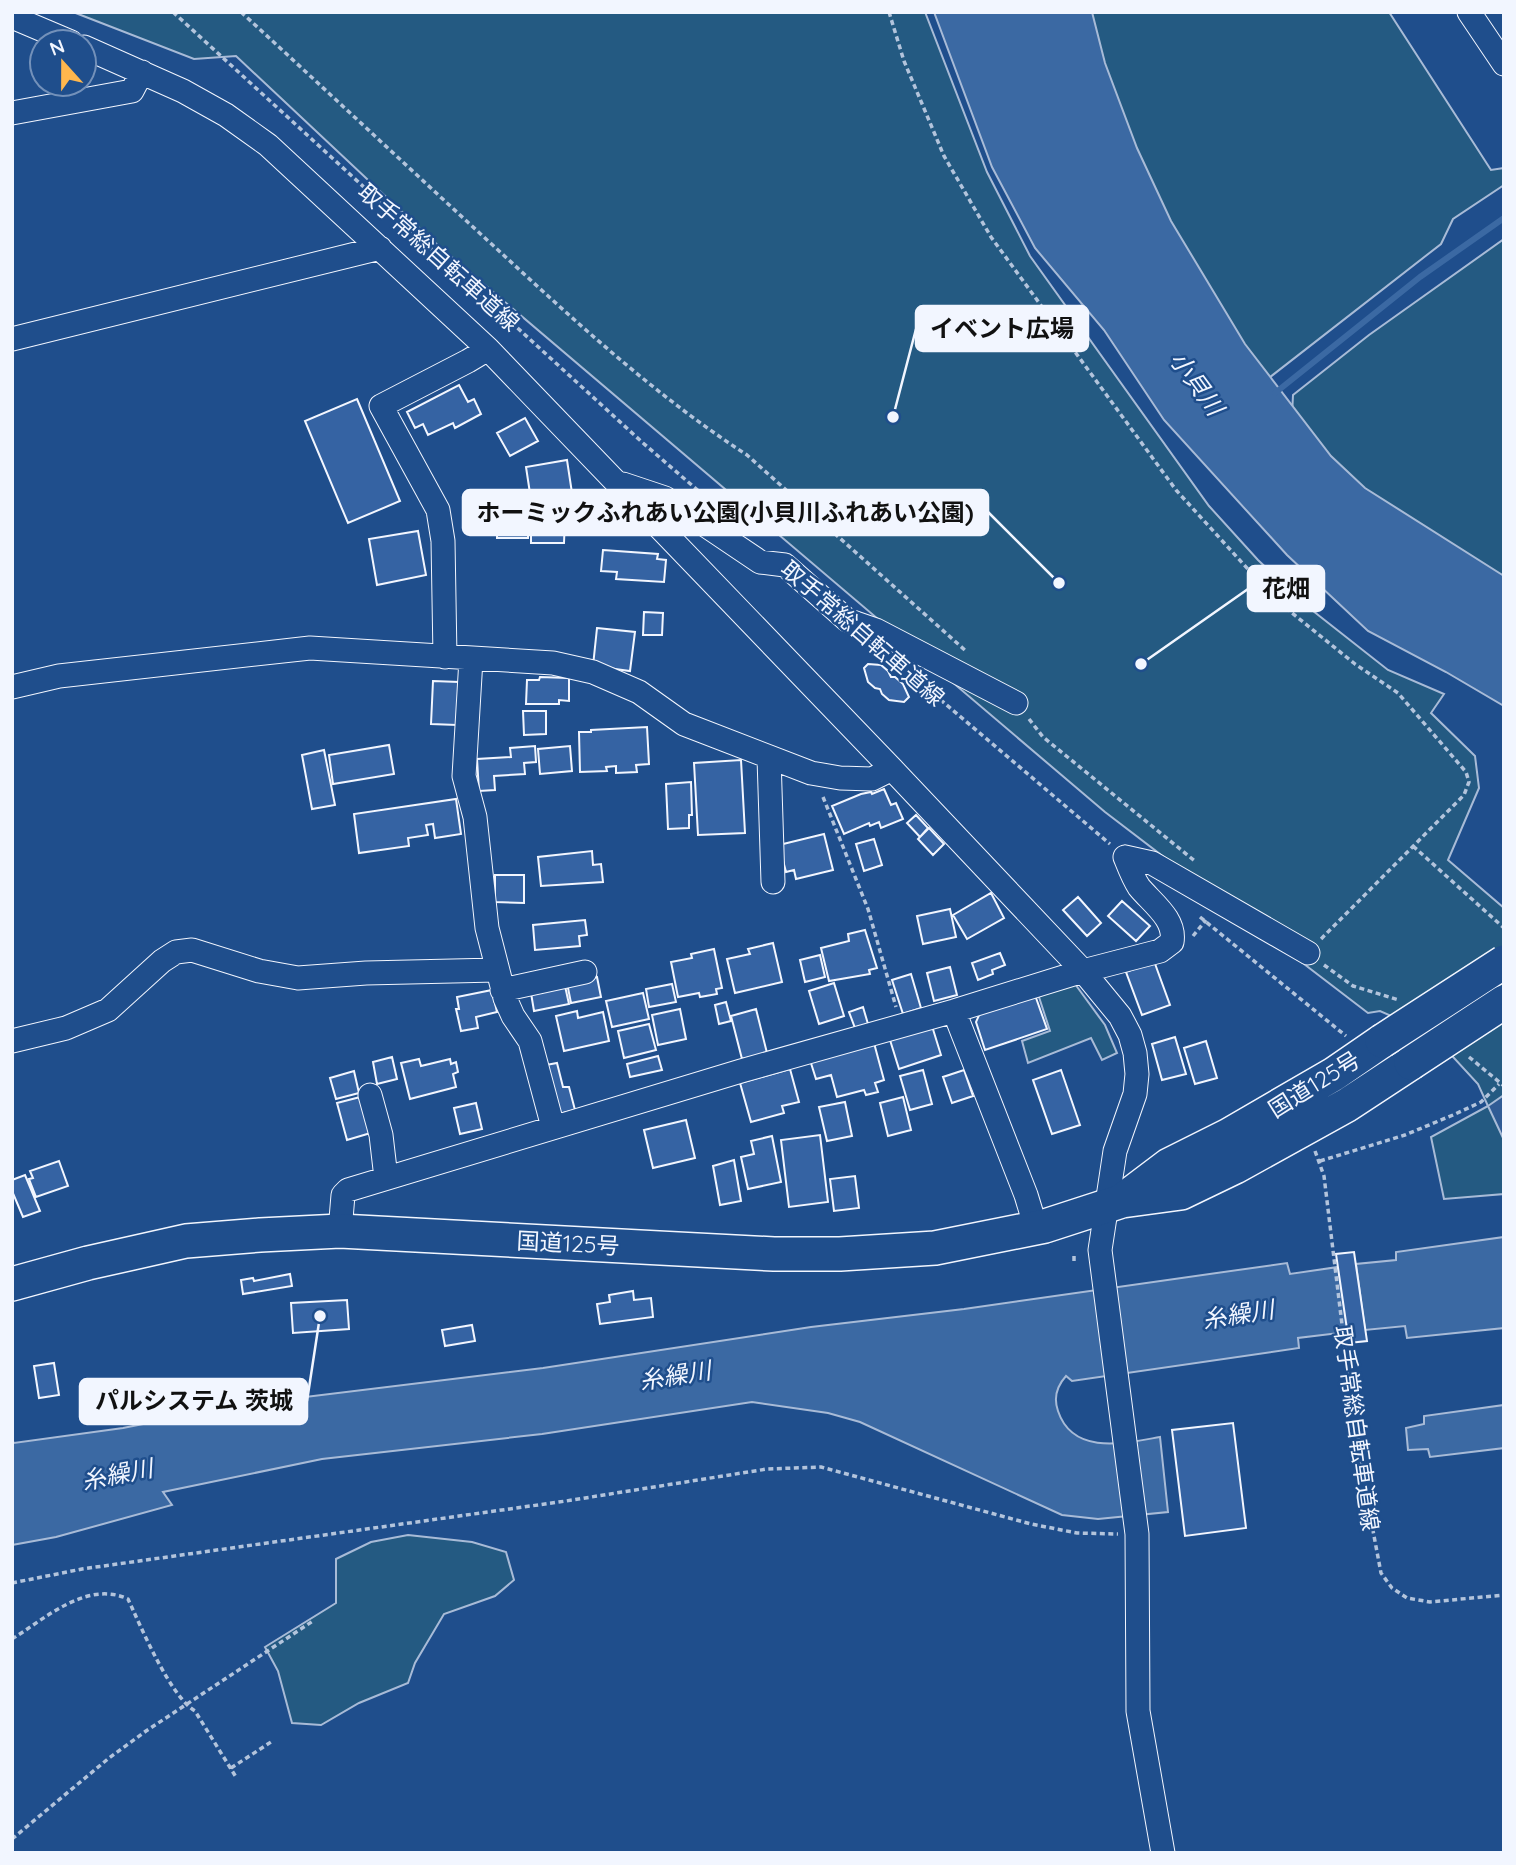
<svg xmlns="http://www.w3.org/2000/svg" width="1516" height="1865" font-family="Quicksand,'Noto Sans JP',sans-serif">
<style>
.green{fill:#245a82;stroke:#a8bbd7;stroke-width:2}
.parking{fill:#305b95;stroke:#a8bbd7;stroke-width:2}
.water{fill:#3b69a3;stroke:#a8bbd7;stroke-width:2}
.lines{fill:none;stroke-linecap:round;stroke-linejoin:round}
.stream{stroke:#3b69a3;stroke-width:6}
.building{fill:#3563a3;stroke:#f2f6ff;stroke-width:2}
.minor-casing{stroke:#f2f6ff;stroke-width:25}
.highway-casing{stroke:#f2f6ff;stroke-width:36}
.path{stroke:#b3c4dc;stroke-width:3.5;stroke-dasharray:5 3.5;stroke-linecap:butt}
.minor{stroke:#1f4e8c;stroke-width:23}
.highway{stroke:#1f4e8c;stroke-width:33}
.highway-bridge-casing{stroke:#f2f6ff;stroke-width:36;stroke-linecap:butt}
.highway-bridge{stroke:#1f4e8c;stroke-width:33}
.labels{text-anchor:middle;dominant-baseline:central;stroke-width:5;stroke-linejoin:round;paint-order:stroke}
.street-label{font-size:23px;fill:#f2f6ff;stroke:#1f4e8c}
.water-label{font-size:24px;font-style:italic;fill:#f2f6ff;stroke:#1f4e8c}
.leader{fill:none;stroke:#f2f6ff;stroke-width:2.5}
.callout-dot{fill:#f2f6ff;stroke:#1f4e8c;stroke-width:2.5}
.callout{fill:#f2f6ff;stroke:#f2f6ff;stroke-width:2.5}
.callout-label{font-size:24px;text-anchor:middle;font-weight:bold;fill:#111}
</style>
<rect width="100%" height="100%" fill="#1f4e8c"/>
<path class="green" d="M 73,12 L 925,12 L 987,172 L 1030,256 L 1209,506 L 1258,560 L 1308,607 L 1388,670 L 1444,694 L 1431,713 L 1475,756 L 1479,788 L 1448,860 L 1504,908 L 1504,1194 L 1444,1199 L 1431,1137 L 1488,1106 L 1478,1084 L 1432,1034 L 1380,1011 L 1368,1013 L 1105,812 L 432,240 L 236,56 L 194,59 Z
M 1083,12 L 1389,12 L 1491,170 L 1504,168 L 1504,185 L 1453,219 L 1441,244 L 1265,381 L 1224,322 L 1133,156 Z
M 1504,239 L 1504,584 L 1358,490 L 1292,416 L 1293,395 L 1369,335 Z
M 1075,984 L 1105,1025 L 1117,1053 L 1102,1060 L 1091,1038 L 1028,1063 L 1022,1041 L 1050,1031 L 1038,994 Z
M 408,1535 L 472,1542 L 506,1552 L 514,1580 L 495,1596 L 444,1614 L 415,1663 L 408,1683 L 359,1703 L 321,1725 L 292,1723 L 278,1671 L 265,1647 L 336,1603 L 336,1559 L 371,1542 Z"/>
<path class="parking" d="M 1504,1095 L 1504,1140 L 1488,1106 Z"/>
<path class="water" d="M 934,12 L 1092,12 L 1105,63 L 1137,148 L 1171,221 L 1245,344 L 1331,456 L 1365,488 L 1504,576 L 1504,706 L 1446,672 L 1368,631 L 1287,555 L 1164,420 L 1104,330 L 1035,248 L 992,167 Z
M 1504,1237 L 1504,1328 L 1407,1338 L 1405,1326 L 1365,1330 L 1356,1264 L 1396,1260 L 1396,1252 Z
M 1287,1263 L 1290,1274 L 1338,1267 L 1348,1332 L 1298,1338 L 1299,1348 L 1072,1381 L 1066,1376 C 1057,1386 1053,1397 1058,1411 C 1073,1456 1125,1443 1160,1437 L 1168,1512 L 1098,1519 L 1062,1515 L 860,1422 L 828,1413 L 752,1402 L 542,1434 L 322,1459 L 163,1492 L 172,1505 L 56,1537 L 12,1545 L 12,1440 L 14,1443 L 123,1428 L 239,1405 L 543,1368 L 811,1327 L 964,1309 Z
M 1504,1405 L 1504,1448 L 1430,1457 L 1428,1449 L 1408,1450 L 1406,1428 L 1424,1424 L 1424,1416 Z"/>
<g class="lines">
<path class="stream" d="M 1275,393 L 1420,277 L 1504,218"/>
</g>
<path class="building" d="M 459,385 L 468,402 L 474,399 L 481,414 L 455,428 L 453,423 L 428,435 L 423,424 L 415,428 L 407,412 Z
M 357,399 L 400,501 L 348,523 L 305,421 Z
M 525,418 L 538,441 L 510,456 L 497,433 Z
M 567,460 L 572,493 L 531,500 L 526,467 Z
M 498,499 L 529,500 L 528,538 L 497,538 Z
M 531,518 L 565,518 L 564,543 L 531,543 Z
M 418,531 L 426,575 L 377,585 L 369,539 Z
M 603,550 L 658,554 L 657,559 L 666,560 L 664,582 L 616,579 L 617,572 L 601,571 Z
M 644,612 L 663,613 L 662,635 L 643,635 Z
M 597,628 L 635,632 L 630,671 L 593,666 Z
M 868,664 L 881,665 L 888,671 L 891,677 L 895,677 L 903,684 L 909,697 L 904,702 L 889,700 L 882,694 L 880,689 L 875,688 L 868,682 L 864,668 Z
M 540,677 L 569,678 L 569,701 L 559,700 L 559,704 L 526,704 L 527,680 L 539,680 Z
M 433,681 L 459,682 L 457,725 L 431,724 Z
M 523,711 L 546,711 L 546,734 L 524,735 Z
M 647,727 L 649,764 L 636,765 L 637,772 L 616,773 L 616,766 L 606,767 L 607,771 L 580,772 L 579,732 L 591,732 L 591,730 Z
M 389,745 L 394,774 L 333,784 L 329,755 Z
M 535,746 L 536,762 L 524,763 L 525,774 L 494,776 L 495,790 L 479,791 L 477,759 L 511,757 L 510,748 Z
M 570,746 L 572,771 L 540,774 L 538,749 Z
M 324,750 L 335,805 L 312,809 L 302,755 Z
M 741,760 L 745,833 L 698,835 L 694,763 Z
M 691,782 L 692,815 L 689,815 L 689,828 L 668,829 L 666,784 Z
M 884,789 L 891,805 L 896,803 L 903,819 L 881,828 L 879,822 L 870,826 L 869,823 L 844,834 L 832,806 L 861,794 L 871,792 L 872,794 Z
M 456,799 L 461,834 L 435,838 L 433,824 L 426,825 L 428,835 L 408,838 L 409,846 L 359,853 L 354,814 Z
M 916,815 L 928,828 L 920,837 L 907,823 Z
M 929,828 L 944,844 L 933,855 L 918,839 Z
M 824,834 L 833,870 L 796,879 L 794,870 L 786,872 L 779,845 Z
M 874,839 L 882,865 L 864,871 L 856,844 Z
M 592,851 L 593,865 L 601,864 L 603,882 L 541,886 L 538,857 Z
M 495,875 L 524,875 L 524,903 L 495,902 Z
M 991,893 L 1004,918 L 967,939 L 953,915 Z
M 1078,897 L 1101,923 L 1087,936 L 1063,910 Z
M 1122,901 L 1150,926 L 1136,941 L 1108,916 Z
M 950,909 L 956,937 L 923,944 L 917,916 Z
M 585,920 L 587,935 L 579,936 L 580,946 L 535,950 L 533,925 Z
M 865,930 L 877,968 L 869,970 L 870,974 L 829,981 L 821,948 L 849,941 L 848,934 Z
M 773,943 L 782,982 L 735,993 L 727,959 L 750,954 L 748,949 Z
M 714,949 L 722,988 L 716,989 L 717,994 L 700,997 L 699,993 L 678,997 L 671,962 L 692,958 L 691,954 Z
M 1000,953 L 1005,965 L 992,970 L 993,974 L 978,980 L 972,963 Z
M 820,955 L 825,977 L 805,982 L 800,960 Z
M 1154,961 L 1170,1005 L 1142,1015 L 1126,972 Z
M 950,967 L 957,995 L 934,1001 L 927,973 Z
M 911,974 L 921,1008 L 903,1014 L 892,980 Z
M 597,977 L 601,997 L 571,1003 L 567,983 Z
M 834,983 L 844,1016 L 819,1024 L 809,991 Z
M 672,984 L 676,1002 L 649,1007 L 646,989 Z
M 565,986 L 569,1004 L 534,1011 L 531,993 Z
M 492,990 L 497,1012 L 476,1017 L 478,1028 L 461,1031 L 456,1009 L 459,1009 L 457,997 Z
M 643,993 L 649,1019 L 612,1027 L 606,1001 Z
M 1035,995 L 1047,1029 L 985,1050 L 976,1022 L 980,1013 Z
M 726,1002 L 731,1021 L 719,1024 L 715,1005 Z
M 863,1007 L 868,1024 L 855,1028 L 849,1012 Z
M 680,1009 L 686,1039 L 658,1045 L 652,1015 Z
M 756,1009 L 767,1053 L 742,1059 L 731,1016 Z
M 577,1011 L 578,1018 L 603,1012 L 609,1041 L 564,1051 L 556,1016 Z
M 649,1024 L 656,1050 L 624,1058 L 618,1031 Z
M 932,1026 L 941,1055 L 899,1069 L 890,1040 Z
M 1175,1037 L 1186,1074 L 1162,1080 L 1152,1044 Z
M 1206,1041 L 1217,1078 L 1195,1084 L 1184,1048 Z
M 874,1043 L 884,1080 L 875,1083 L 878,1092 L 866,1095 L 864,1090 L 837,1097 L 831,1075 L 816,1079 L 810,1060 Z
M 658,1056 L 662,1070 L 630,1077 L 627,1064 Z
M 392,1057 L 397,1079 L 377,1084 L 373,1062 Z
M 419,1059 L 421,1066 L 450,1059 L 451,1064 L 456,1062 L 458,1072 L 453,1074 L 456,1087 L 410,1099 L 401,1063 Z
M 557,1063 L 563,1087 L 569,1087 L 575,1110 L 559,1114 L 546,1065 Z
M 790,1069 L 799,1102 L 782,1106 L 784,1113 L 751,1122 L 740,1083 Z
M 923,1070 L 932,1104 L 910,1110 L 900,1076 Z
M 964,1070 L 973,1096 L 952,1103 L 943,1077 Z
M 1061,1070 L 1080,1125 L 1052,1134 L 1033,1080 Z
M 354,1071 L 359,1093 L 336,1099 L 330,1078 Z
M 364,1096 L 374,1132 L 347,1140 L 337,1103 Z
M 903,1097 L 911,1130 L 888,1136 L 880,1103 Z
M 845,1102 L 852,1136 L 827,1141 L 819,1107 Z
M 476,1103 L 482,1129 L 460,1134 L 454,1108 Z
M 686,1120 L 695,1158 L 653,1168 L 644,1130 Z
M 820,1135 L 828,1202 L 789,1207 L 781,1140 Z
M 772,1136 L 781,1182 L 748,1189 L 741,1157 L 754,1154 L 751,1141 Z
M 734,1160 L 741,1201 L 720,1205 L 713,1166 Z
M 59,1161 L 68,1186 L 36,1197 L 29,1179 L 33,1178 L 30,1171 Z
M 25,1175 L 40,1211 L 23,1217 L 12,1191 L 12,1180 Z
M 855,1176 L 859,1208 L 834,1211 L 830,1179 Z
M 1354,1252 L 1367,1341 L 1349,1343 L 1336,1254 Z
M 290,1274 L 292,1286 L 243,1294 L 241,1280 L 253,1278 L 254,1281 Z
M 633,1291 L 634,1300 L 651,1298 L 653,1317 L 600,1324 L 597,1304 L 610,1302 L 609,1295 Z
M 347,1300 L 349,1329 L 293,1333 L 291,1303 Z
M 472,1325 L 475,1341 L 445,1346 L 442,1330 Z
M 54,1363 L 59,1395 L 39,1398 L 34,1366 Z
M 1233,1423 L 1246,1528 L 1185,1536 L 1172,1430 Z"/>
<g class="lines">
<g class="minor-casing">
<path id="minor" d="M 1469,12 L 1504,64
M 12,17 L 71,42
M 84,47 L 183,91 L 226,115 L 268,145 L 488,349 L 892,769 L 1083,971 L 1120,1016 L 1130,1035 L 1135,1053 L 1137,1074 L 1135,1094 L 1115,1151 L 1100,1250 L 1137,1534 L 1138,1711 L 1163,1853
M 12,113 L 132,91 L 142,72
M 12,339 L 380,248
M 623,484 L 665,498 L 760,562 L 785,565 L 847,620 L 876,630 L 1016,703
M 445,657 L 443,541 L 438,510 L 381,406 L 468,361 L 488,349
M 471,659 L 464,776 L 475,817 L 487,928 L 505,998 L 513,1016 L 530,1041 L 553,1127
M 12,687 L 59,676 L 310,648 L 553,663 L 593,672 L 639,692 L 684,724 L 811,773 L 840,778 L 872,779 L 892,769
M 769,758 L 773,882
M 1125,857 L 1152,863 L 1308,953
M 502,990 L 585,972
M 954,1011 L 1026,1195 L 1036,1228
M 12,1041 L 66,1028 L 108,1010 L 162,961 L 176,952 L 192,950 L 259,971 L 298,978 L 366,973 L 496,970
M 370,1095 L 381,1135 L 386,1178
M 340,1231 L 343,1195 L 348,1190 L 741,1071 L 954,1011 L 1083,971 L 1160,951 L 1172,942 C 1176,919 1152,903 1139,887 C 1133,878 1129,867 1125,857"/>
</g>
<g class="highway-casing">
<path id="highway" d="M 1124,1199 L 1169,1165 L 1229,1135 L 1334,1074 L 1382,1041
M 12,1284 L 88,1263 L 186,1241 L 260,1235 L 340,1231 L 774,1254 L 840,1254 L 935,1248 L 1045,1226 L 1122,1201 L 1181,1193 L 1235,1167 L 1347,1105 L 1411,1063"/>
</g>
<path class="path" d="M 173,12 L 643,443 L 709,500
M 241,12 C 327,91 412,171 498,250 C 577,323 656,396 747,455 L 967,652
M 889,12 L 904,61 L 944,156 L 991,237 L 1176,490 L 1276,600 L 1355,664 L 1398,693 L 1466,772 L 1469,782 L 1464,795 L 1321,939
M 908,672 L 1110,844
M 1029,719 L 1043,737 L 1196,862
M 823,797 L 868,909 L 896,1007
M 1413,846 L 1504,928
M 1200,917 L 1346,1036
M 1193,936 L 1206,920
M 1324,965 L 1353,986 L 1399,1000
M 1469,1057 L 1504,1086
M 1315,1151 L 1324,1176 L 1344,1341 L 1367,1499 L 1381,1573 L 1392,1588 L 1407,1598 L 1430,1602 L 1504,1595
M 1320,1161 L 1405,1135 L 1453,1115 L 1481,1102 L 1499,1084
M 1074,1256 L 1074,1263
M 12,1583 L 82,1569 L 566,1501 L 767,1469 L 821,1467 L 1031,1524 L 1077,1533 L 1118,1534
M 12,1639 C 46,1618 87,1580 128,1599 C 141,1627 170,1696 195,1711 L 236,1777
M 231,1768 L 271,1742
M 12,1839 L 109,1758 L 146,1731 L 313,1621"/>
<use href="#minor" class="minor"/>
<use href="#highway" class="highway"/>
<g class="highway-bridge-casing">
<path id="highway-bridge" d="M 1382,1041 L 1504,962
M 1411,1063 L 1504,1002"/>
</g>
<use href="#highway-bridge" class="highway-bridge"/>
</g>
<g class="labels">
<g class="street-label">
<text transform="translate(439 257) rotate(42)">取手常総自転車道線</text>
<text transform="translate(863 633) rotate(41)">取手常総自転車道線</text>
<text transform="translate(1314 1084) rotate(-32)">国道125号</text>
<text transform="translate(568 1243) rotate(3)">国道125号</text>
<text transform="translate(1357 1428) rotate(82)">取手常総自転車道線</text>
</g>
<g class="water-label">
<text transform="translate(1197 383) rotate(54)">小貝川</text>
<text transform="translate(1238 1314) rotate(-9)">糸繰川</text>
<text transform="translate(675 1375) rotate(-9)">糸繰川</text>
<text transform="translate(117 1474) rotate(-11)">糸繰川</text>
</g>
</g>
<path class="leader" d="M893 417L916 329M1059 583L988 512M1141 664L1248 589M320 1316L307 1401"/>
<g class="callout-dot">
<circle cx="893" cy="417" r="7"/>
<circle cx="1059" cy="583" r="7"/>
<circle cx="1141" cy="664" r="7"/>
<circle cx="320" cy="1316" r="7"/>
</g>
<g class="callout">
<rect x="916" y="306" width="172" height="45" rx="7"/>
<rect x="463" y="490" width="525" height="45" rx="7"/>
<rect x="1248" y="566" width="76" height="45" rx="7"/>
<rect x="80" y="1379" width="227" height="45" rx="7"/>
</g>
<g class="callout-label">
<text x="1002" y="337">イベント広場</text>
<text x="725" y="521">ホーミックふれあい公園(小貝川ふれあい公園)</text>
<text x="1286" y="597">花畑</text>
<text x="194" y="1409">パルシステム 茨城</text>
</g>
<rect width="1516" height="1865" fill="none" stroke="#f2f6ff" stroke-width="28"/>
<g transform="translate(63 63) rotate(339)"><circle r="33" fill="#1f4e8c" stroke="#7391ba" stroke-width="2"/>
<path d="M0-5L12 26L0 18L-12 26Z" fill="#ffb74d"/>
<text y="-10" font-size="19" font-weight="bold" text-anchor="middle" fill="#f2f6ff">N</text>
</g>
</svg>
